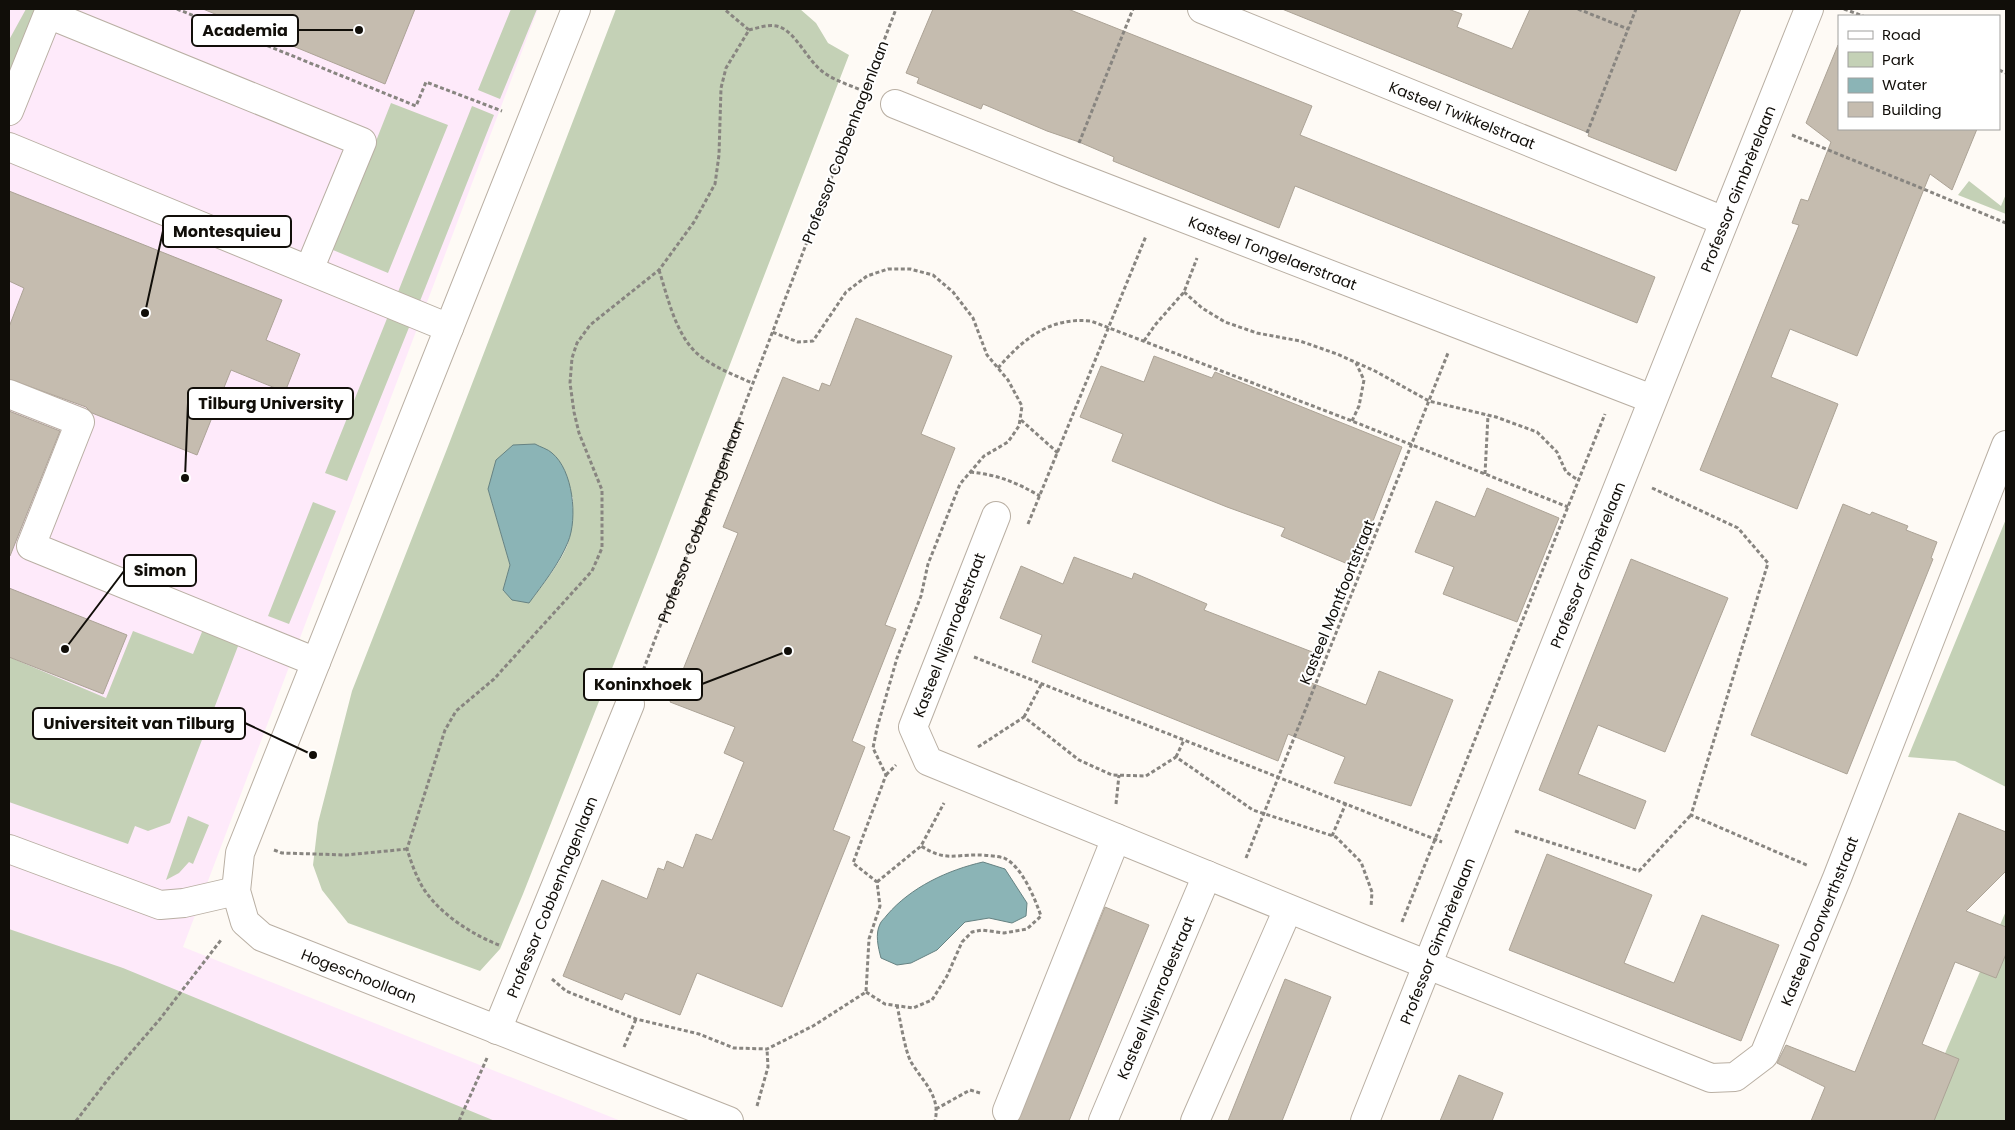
<svg xmlns="http://www.w3.org/2000/svg" width="2015" height="1130" font-family="Poppins,sans-serif">
<style>
.education{fill:#feeafa}
.green{fill:#c4d1b6;fill-rule:evenodd}
.water{fill:#8bb4b6;stroke:#668282}
.building{fill:#c5bcaf;stroke:#aca396}
.lines{fill:none;stroke-linecap:round;stroke-linejoin:round}
.minor-casing{stroke:#b9afa3;stroke-width:30}
.path{stroke:#888580;stroke-width:3;stroke-dasharray:4 2.5;stroke-linecap:butt}
.minor{stroke:#fff;stroke-width:28}
.labels{text-anchor:middle;dominant-baseline:central;stroke-width:4;stroke-linejoin:round;paint-order:stroke}
.street-label{font-size:15px;fill:#110e09;stroke:#fff}
.leader{fill:none;stroke:#110e09;stroke-width:2}
.callout-dot{fill:#110e09;stroke:#fff;stroke-width:2}
.callout{fill:#fff;stroke:#110e09;stroke-width:2}
.callout-label{font-size:16px;text-anchor:middle;font-weight:bold;fill:#110e09}
</style>
<rect width="100%" height="100%" fill="#fefaf5"/>
<path class="education" d="M 9,9 L 538,9 L 183,947 L 621,1121 L 9,1121 Z"/>
<path class="green" d="M 26,9 L 43,9 L 9,89 L 9,40 Z
M 511,9 L 537,9 L 500,99 L 478,90 Z
M 616,9 L 800,9 L 816,23 L 828,43 L 849,55 L 656,557 L 523,894 L 500,949 L 480,971 L 348,923 L 322,890 L 313,865 L 318,823 L 352,691 L 447,449 ZM 488,489 L 573,497 C 573,511 573,526 569,540 C 564,559 541,587 529,603 L 503,591 L 510,565 Z
M 391,103 L 448,125 L 388,273 L 333,250 Z
M 472,106 L 494,115 L 420,301 L 398,292 Z
M 1969,181 L 2001,206 L 2006,194 L 2006,214 L 1958,195 Z
M 388,316 L 410,325 L 347,481 L 325,473 Z
M 313,502 L 336,511 L 289,624 L 268,616 Z
M 2006,519 L 2006,787 L 1955,761 L 1908,757 Z
M 204,627 L 240,641 L 170,823 L 148,831 L 135,826 L 128,844 L 9,802 L 9,657 L 106,698 L 133,631 L 193,654 Z
M 188,816 L 209,825 L 193,864 L 189,862 L 179,873 L 166,880 Z
M 2006,911 L 2006,1121 L 1916,1121 Z
M 9,929 L 123,968 L 495,1121 L 9,1121 Z"/>
<path class="water" d="M 535,444 C 540,447 548,449 552,453 C 573,470 578,518 568,542 C 559,564 543,584 529,603 L 512,600 L 503,590 L 510,565 L 488,489 L 496,460 L 513,445 Z
M 983,862 L 1005,869 L 1027,903 L 1026,916 L 1012,923 L 989,918 L 965,922 L 937,950 L 911,963 L 897,965 L 881,958 C 878,947 875,934 880,924 C 881,921 885,918 887,915 C 911,887 948,870 983,862 Z"/>
<path class="building" d="M 203,9 L 415,9 L 385,84 Z
M 933,9 L 1068,9 L 1312,106 L 1300,135 L 1655,277 L 1637,323 L 1295,186 L 1279,228 L 1113,161 L 1114,157 L 1079,142 L 1047,131 L 983,104 L 981,109 L 917,83 L 919,78 L 906,73 Z
M 1282,9 L 1448,9 L 1462,14 L 1457,27 L 1512,49 L 1530,9 L 1741,9 L 1676,171 L 1588,136 L 1589,133 Z
M 1838,45 L 1839,129 L 1977,129 L 1952,190 L 1930,174 L 1857,356 L 1790,329 L 1771,377 L 1838,404 L 1797,509 L 1700,470 L 1799,225 L 1792,223 L 1801,199 L 1808,201 L 1831,142 L 1806,123 Z
M 9,191 L 282,300 L 266,340 L 300,354 L 285,392 L 231,370 L 197,455 L 92,413 L 86,407 L 9,379 L 9,327 L 24,288 L 9,281 Z
M 856,318 L 952,356 L 921,434 L 955,448 L 885,625 L 896,629 L 852,741 L 865,747 L 833,830 L 850,837 L 782,1007 L 697,973 L 680,1015 L 625,993 L 622,1000 L 563,976 L 602,880 L 647,899 L 658,868 L 664,870 L 667,861 L 683,868 L 696,834 L 712,840 L 744,762 L 724,753 L 735,727 L 670,702 L 738,533 L 723,527 L 783,377 L 819,391 L 822,383 L 830,386 Z
M 1154,356 L 1212,378 L 1215,372 L 1402,447 L 1355,567 L 1281,536 L 1285,528 L 1227,507 L 1112,461 L 1123,434 L 1080,417 L 1101,366 L 1144,382 Z
M 9,411 L 60,431 L 10,556 L 9,556 Z
M 1487,488 L 1559,518 L 1517,622 L 1443,594 L 1454,567 L 1415,552 L 1436,501 L 1475,517 Z
M 1843,504 L 1870,515 L 1872,512 L 1908,526 L 1906,530 L 1937,542 L 1931,558 L 1933,559 L 1847,774 L 1751,735 Z
M 1074,557 L 1132,579 L 1134,573 L 1207,604 L 1204,610 L 1320,655 L 1309,682 L 1366,705 L 1379,671 L 1453,700 L 1411,806 L 1334,783 L 1345,757 L 1288,734 L 1278,761 L 1032,662 L 1042,635 L 1000,618 L 1021,566 L 1063,584 Z
M 1631,559 L 1728,598 L 1665,752 L 1598,725 L 1578,774 L 1646,801 L 1635,829 L 1539,790 Z
M 9,588 L 127,635 L 103,694 L 9,657 Z
M 1959,813 L 2006,832 L 2006,871 L 1966,911 L 2006,927 L 2006,954 L 1996,978 L 1955,962 L 1922,1044 L 1959,1059 L 1934,1121 L 1811,1121 L 1825,1087 L 1777,1063 L 1786,1045 L 1855,1072 Z
M 1547,854 L 1652,895 L 1624,963 L 1674,983 L 1702,915 L 1779,945 L 1741,1041 L 1509,950 Z
M 1105,907 L 1149,925 L 1069,1121 L 1018,1121 Z
M 1285,979 L 1331,997 L 1299,1078 L 1282,1121 L 1228,1121 Z
M 1459,1075 L 1503,1093 L 1492,1121 L 1440,1121 Z"/>
<g class="lines">
<g class="minor-casing">
<g id="minor">
<path id="s2" d="M 576,9 L 240,853 L 236,891 L 245,922 L 262,937 L 729,1121"/>
<path id="s3" d="M 1202,9 L 1724,221"/>
<path id="s4" d="M 895,104 L 1067,173 L 1652,399"/>
<path d="M 9,111 L 48,14 L 362,142 L 309,270"/>
<path d="M 9,147 L 449,328"/>
<path d="M 9,394 L 80,422 L 31,546 L 316,662"/>
<path id="s5" d="M 996,516 L 913,727 L 928,761 L 1368,941 L 1711,1078 L 1735,1077 L 1764,1055 L 1837,878 L 2006,445"/>
<path d="M 9,849 L 160,905 L 184,903 L 236,891"/>
<path id="s6" d="M 497,1030 L 630,704"/>
<path d="M 1007,1111 L 1116,838"/>
<path id="s7" d="M 1103,1121 L 1207,875"/>
<path d="M 1195,1121 L 1288,909"/>
<path id="s8" d="M 1365,1121 L 1809,9"/>
</g>
</g>
<g class="path">
<path d="M 177,9 L 416,106 L 426,82 L 502,111"/>
<path d="M 1578,9 L 1628,29"/>
<path d="M 1844,9 L 1863,16"/>
<path d="M 749,30 C 758,28 770,23 780,27 C 796,33 808,61 823,72 C 835,81 852,86 866,92"/>
<path d="M 1999,70 L 2006,73"/>
<path d="M 866,88 L 896,9"/>
<path d="M 1587,133 L 1636,9"/>
<path d="M 1792,135 L 2006,223"/>
<path d="M 1079,143 L 1133,9"/>
<path d="M 659,270 C 668,298 676,337 700,356 C 716,368 734,375 752,383"/>
<path d="M 1184,292 L 1202,308 L 1225,322 L 1257,333 L 1300,341 L 1337,354 L 1375,371 L 1429,401 L 1496,417 L 1537,432 L 1557,452 L 1566,472 L 1578,480"/>
<path d="M 1144,341 L 1155,325 L 1184,292 L 1197,258"/>
<path d="M 998,368 C 1024,338 1050,317 1091,321 L 1352,421 L 1568,507"/>
<path d="M 1021,420 L 1058,453"/>
<path d="M 1352,421 L 1359,406 L 1364,380 L 1356,363"/>
<path d="M 970,472 C 999,475 1015,482 1040,496"/>
<path d="M 1485,474 L 1488,415"/>
<path d="M 1652,488 L 1738,528 L 1768,563 L 1691,815 L 1809,866"/>
<path d="M 1028,524 L 1146,236"/>
<path d="M 974,657 L 1442,842"/>
<path id="s1" d="M 641,676 L 862,98"/>
<path d="M 1024,717 L 1042,683"/>
<path d="M 978,747 L 1024,717 L 1079,760 L 1112,775 L 1146,776 L 1176,757 L 1253,810 L 1336,837 L 1361,862 L 1372,892 L 1371,907"/>
<path d="M 1176,757 L 1184,740"/>
<path d="M 886,775 L 896,765"/>
<path d="M 1116,804 L 1119,775"/>
<path d="M 1515,831 L 1639,871 L 1691,815"/>
<path d="M 1332,836 L 1346,803"/>
<path d="M 274,850 L 282,853 L 346,855 L 407,849"/>
<path d="M 1246,858 L 1448,353"/>
<path d="M 877,882 L 921,846 L 944,803"/>
<path d="M 1402,922 L 1605,414"/>
<path d="M 499,945 C 471,934 440,914 423,888 C 416,876 411,862 407,849 L 445,730 L 456,711 L 494,679 L 592,571 L 602,548 L 602,490 L 579,433 L 574,412 L 570,383 L 572,358 L 577,343 L 590,325 L 659,270 L 694,222 L 715,184 L 719,155 L 721,88 L 726,68 L 749,30 L 724,9"/>
<path d="M 552,979 L 566,991 L 636,1019 L 699,1034 L 734,1048 L 767,1049 L 813,1026 L 866,992 L 869,939 L 880,906 L 877,882 L 853,863 L 886,775 L 873,748 L 877,728 L 897,658 L 921,596 L 928,564 L 960,484 L 984,456 L 1008,442 L 1019,426 L 1022,406 L 1008,380 L 987,355 L 973,318 L 953,292 L 933,275 L 910,269 L 888,269 L 867,276 L 846,292 L 813,341 L 798,342 L 772,332"/>
<path d="M 866,992 L 885,1004 L 913,1008 L 932,1000 L 947,976 L 962,942 L 972,932 L 982,930 L 1004,933 L 1027,929 L 1041,916 C 1035,899 1022,866 1004,858 C 997,856 984,855 977,855 C 952,855 945,861 921,846"/>
<path d="M 897,1005 C 900,1019 905,1051 911,1062 C 923,1082 941,1096 935,1121"/>
<path d="M 624,1047 L 636,1019"/>
<path d="M 757,1106 L 768,1067 L 767,1049"/>
<path d="M 936,1109 L 970,1090 L 980,1093"/>
<path d="M 76,1121 L 109,1078 L 160,1019 L 221,940"/>
<path d="M 459,1121 L 487,1058"/>
</g>
<use href="#minor" class="minor"/>
</g>
<g class="labels">
<g class="street-label">
<text stroke="none"><textPath href="#s3" startOffset="281">Kasteel Twikkelstraat</textPath></text>
<text transform="translate(845 142) rotate(-69)">Professor Cobbenhagenlaan</text>
<text stroke="none"><textPath href="#s8" startOffset="1004">Professor Gimbrèrelaan</textPath></text>
<text stroke="none"><textPath href="#s4" startOffset="406">Kasteel Tongelaerstraat</textPath></text>
<text stroke="none"><textPath href="#s1" startOffset="166">Professor Cobbenhagenlaan</textPath></text>
<text stroke="none"><textPath href="#s8" startOffset="599">Professor Gimbrèrelaan</textPath></text>
<text transform="translate(1337 602) rotate(-68)">Kasteel Montfoortstraat</text>
<text transform="translate(949 635) rotate(-69)">Kasteel Nijenrodestraat</text>
<text stroke="none"><textPath href="#s6" startOffset="144">Professor Cobbenhagenlaan</textPath></text>
<text stroke="none"><textPath href="#s5" startOffset="1314">Kasteel Doorwerthstraat</textPath></text>
<text stroke="none"><textPath href="#s8" startOffset="194">Professor Gimbrèrelaan</textPath></text>
<text stroke="none"><textPath href="#s2" startOffset="1106">Hogeschoollaan</textPath></text>
<text stroke="none"><textPath href="#s7" startOffset="134">Kasteel Nijenrodestraat</textPath></text>
</g>
</g>
<path class="leader" d="M359 30L298 30M145 313L163 231M185 478L188 403M65 649L124 571M788 651L702 684M313 755L245 723"/>
<g class="callout-dot">
<circle cx="359" cy="30" r="5"/>
<circle cx="145" cy="313" r="5"/>
<circle cx="185" cy="478" r="5"/>
<circle cx="65" cy="649" r="5"/>
<circle cx="788" cy="651" r="5"/>
<circle cx="313" cy="755" r="5"/>
</g>
<g class="callout">
<rect x="192" y="15" width="106" height="31" rx="5"/>
<rect x="163" y="216" width="128" height="31" rx="5"/>
<rect x="188" y="388" width="165" height="31" rx="5"/>
<rect x="124" y="555" width="72" height="31" rx="5"/>
<rect x="584" y="669" width="118" height="31" rx="5"/>
<rect x="33" y="708" width="212" height="31" rx="5"/>
</g>
<g class="callout-label">
<text x="245" y="36">Academia</text>
<text x="227" y="237">Montesquieu</text>
<text x="271" y="409">Tilburg University</text>
<text x="160" y="576">Simon</text>
<text x="643" y="690">Koninxhoek</text>
<text x="139" y="729">Universiteit van Tilburg</text>
</g>
<rect width="2015" height="1130" fill="none" stroke="#110e09" stroke-width="20"/>
<rect x="1838" y="15" width="162" height="115" fill="#ffffff" stroke="#a09f9d"/>
<rect x="1848" y="31" width="25" height="8" fill="#ffffff" stroke="#a09f9d"/>
<text x="1882" y="40" font-size="15" fill="#110e09">Road</text>
<rect x="1848" y="52" width="25" height="15" fill="#c4d1b6" stroke="#a09f9d"/>
<text x="1882" y="65" font-size="15" fill="#110e09">Park</text>
<rect x="1848" y="78" width="25" height="15" fill="#8bb4b6" stroke="#a09f9d"/>
<text x="1882" y="90" font-size="15" fill="#110e09">Water</text>
<rect x="1848" y="102" width="25" height="15" fill="#c5bcaf" stroke="#a09f9d"/>
<text x="1882" y="115" font-size="15" fill="#110e09">Building</text>
</svg>
